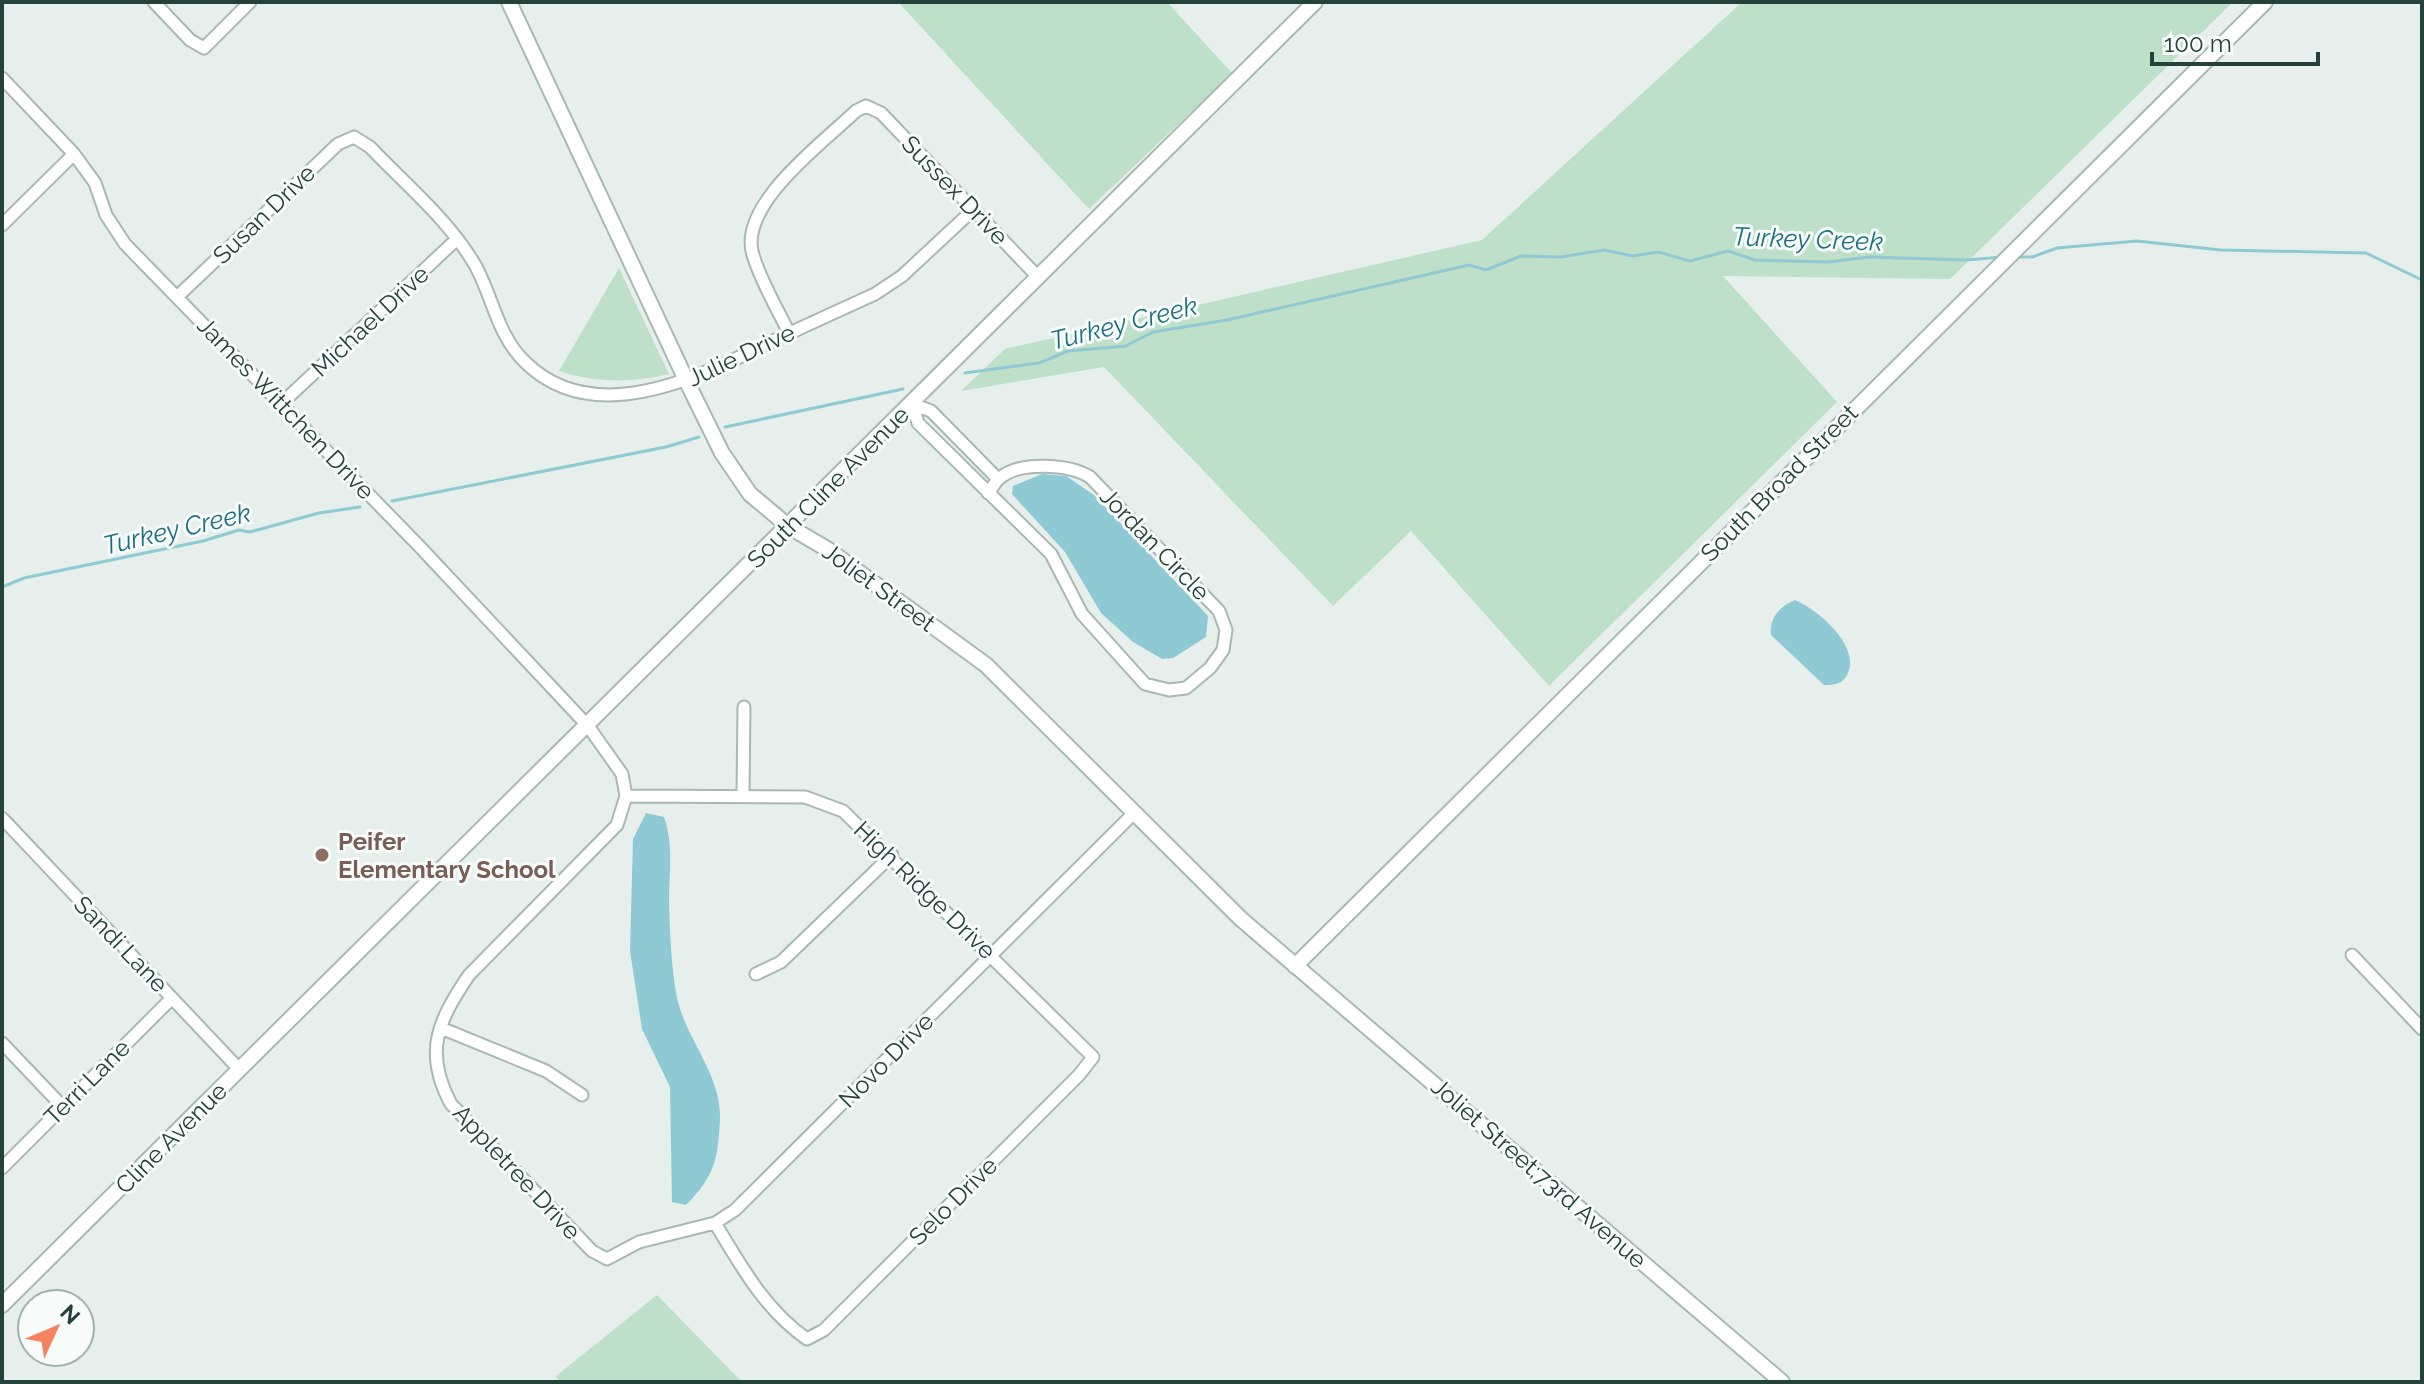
<svg xmlns="http://www.w3.org/2000/svg" width="2424" height="1384" font-family="Raleway,sans-serif">
<style>
.green{fill:#bfe0c8}
.water{fill:#8ec9d4}
.lines{fill:none;stroke-linecap:round;stroke-linejoin:round}
.stream{stroke:#8ec9d4;stroke-width:3}
.minor-casing{stroke:#a8b8b2;stroke-width:15}
.tertiary-casing{stroke:#a8b8b2;stroke-width:18}
.minor{stroke:#fff;stroke-width:11}
.tertiary{stroke:#fff;stroke-width:14}
.education-dot{fill:#8d6e63;stroke:#f7fbf9;stroke-width:3}
.labels{text-anchor:middle;dominant-baseline:central;stroke-width:6;stroke-linejoin:round;paint-order:stroke}
.street-label{font-size:24px;fill:#24423a;stroke:#f7fbf9}
.education-label{font-size:24px;font-weight:bold;fill:#785e54;stroke:#f7fbf9;text-anchor:start}
.water-label{font-size:26px;font-style:italic;fill:#1c6f80;stroke:#f7fbf9}
</style>
<rect width="100%" height="100%" fill="#e6efeb"/>
<path class="green" d="M 898,2 L 1167,2 L 1232,73 L 1089,209 Z
M 1742,2 L 2233,2 L 1950,279 L 1723,276 L 1837,402 L 1549,686 L 1411,531 L 1333,606 L 1104,367 L 961,391 L 1005,349 L 1482,240 Z
M 619,268 L 669,374 C 633,383 595,383 559,371 Z
M 657,1295 L 742,1382 L 560,1382 L 556,1376 Z"/>
<path class="water" d="M 1042,474 L 1066,476 L 1094,495 L 1208,616 L 1206,637 L 1173,658 L 1162,659 L 1133,642 L 1101,613 L 1065,552 L 1012,494 L 1013,486 Z
M 1795,600 C 1818,610 1857,643 1849,670 C 1845,683 1837,685 1824,685 L 1771,635 C 1769,618 1780,606 1795,600 Z
M 646,813 L 664,817 C 674,846 669,871 669,901 C 670,932 671,967 677,998 C 686,1039 721,1074 720,1118 C 718,1159 715,1176 686,1205 L 672,1202 L 670,1087 L 642,1029 L 630,951 L 633,839 Z"/>
<g class="lines">
<path class="stream" d="M 2017,257 L 2032,257 L 2057,248 L 2137,241 L 2221,250 L 2366,253 L 2422,280
M 965,373 L 1039,363 L 1068,351 L 1126,346 L 1153,332 L 1227,320 L 1469,265 L 1486,270 L 1521,256 L 1561,257 L 1604,250 L 1633,256 L 1658,252 L 1690,261 L 1728,251 L 1755,260 L 1828,262 L 1869,257 L 1966,260 L 2002,257
M 725,427 L 903,389
M 392,501 L 666,447 L 699,437
M 2,587 L 24,578 L 203,541 L 239,530 L 250,532 L 319,513 L 360,507"/>
<g class="minor-casing">
<path id="minor" d="M 154,2 L 190,40 L 204,48 L 250,2
M 2,78 L 74,154 L 95,183 L 106,215 L 125,244 L 420,547 L 588,726 L 622,774 L 626,796 L 617,825 L 469,975 C 438,1021 423,1052 451,1104 L 592,1251 L 607,1259 L 639,1242 L 715,1223 L 735,1210 L 1134,813
M 2,225 L 74,154
M 178,296 L 338,144 L 354,137 L 370,147 C 405,184 449,220 475,265 C 493,297 497,335 525,362 C 596,432 704,374 775,340 C 809,324 842,309 875,294 L 902,276 L 974,209
M 789,333 C 777,308 761,282 753,255 C 737,205 825,141 856,111 L 866,106 L 881,113 L 1039,278
M 282,403 L 457,239
M 912,404 L 918,423 L 1051,554 L 1082,614 L 1145,684 L 1169,690 L 1186,688 L 1210,668 L 1223,650 L 1226,630 L 1219,611 L 1090,477 C 1069,464 1019,461 1000,478 C 995,481 992,489 988,493
M 912,404 L 931,411 L 998,479
M 743,795 L 744,707
M 626,796 L 805,797 L 843,811 L 1093,1057 L 1079,1075 L 824,1330 L 807,1339 C 765,1310 741,1266 715,1223
M 2,818 L 239,1069
M 2352,955 L 2422,1029
M 756,974 L 781,962 L 892,855
M 441,1028 L 546,1071 L 582,1095
M 2,1043 L 62,1106
M 2,1168 L 172,998"/>
</g>
<g class="tertiary-casing">
<path id="tertiary" d="M 509,2 L 687,382 L 722,453 L 750,494 L 788,526 L 827,549 L 986,665 L 1241,919 L 1782,1382
M 1295,966 L 2265,2
M 2,1305 L 1315,2"/>
</g>
<use href="#minor" class="minor"/>
<use href="#tertiary" class="tertiary"/>
</g>
<circle class="education-dot" cx="322" cy="855" r="8"/>
<g class="labels">
<g class="street-label">
<text transform="translate(955 190) rotate(46)">Sussex Drive</text>
<text transform="translate(264 214) rotate(-44)">Susan Drive</text>
<text transform="translate(370 321) rotate(-43)">Michael Drive</text>
<text transform="translate(741 355) rotate(-25)">Julie Drive</text>
<text transform="translate(286 408) rotate(46)">James Wittchen Drive</text>
<text transform="translate(1779 483) rotate(-45)">South Broad Street</text>
<text transform="translate(828 487) rotate(-45)">South Cline Avenue</text>
<text transform="translate(1155 544) rotate(46)">Jordan Circle</text>
<text transform="translate(879 587) rotate(36)">Joliet Street</text>
<text transform="translate(925 890) rotate(44)">High Ridge Drive</text>
<text transform="translate(121 944) rotate(46)">Sandi Lane</text>
<text transform="translate(886 1060) rotate(-45)">Novo Drive</text>
<text transform="translate(87 1082) rotate(-45)">Terri Lane</text>
<text transform="translate(171 1138) rotate(-45)">Cline Avenue</text>
<text transform="translate(517 1172) rotate(47)">Appletree Drive</text>
<text transform="translate(1539 1173) rotate(41)">Joliet Street;73rd Avenue</text>
<text transform="translate(953 1201) rotate(-45)">Selo Drive</text>
</g>
<g class="education-label">
<text x="338" y="841">Peifer<tspan x="338" dy="28">Elementary School</tspan></text>
</g>
<g class="water-label">
<text transform="translate(1808 239) rotate(2)">Turkey Creek</text>
<text transform="translate(1124 323) rotate(-14)">Turkey Creek</text>
<text transform="translate(177 529) rotate(-13)">Turkey Creek</text>
</g>
</g>
<rect width="2424" height="1384" fill="none" stroke="#24423a" stroke-width="8"/>
<g transform="translate(56 1328) rotate(46)"><circle r="38" fill="#f7fbf9" stroke="#a3b1ad" stroke-width="2"/>
<path d="M0-6L14 30L0 20L-14 30Z" fill="#f4845f"/>
<text y="-12" font-size="22" font-weight="bold" text-anchor="middle" fill="#24423a">N</text>
</g>
<path d="M2152 52v12h166v-12" fill="none" stroke="#24423a" stroke-width="4"/>
<text x="2164" y="52" font-size="24" fill="#24423a" stroke="#f7fbf9" stroke-width="6" paint-order="stroke">100 m</text>
</svg>
